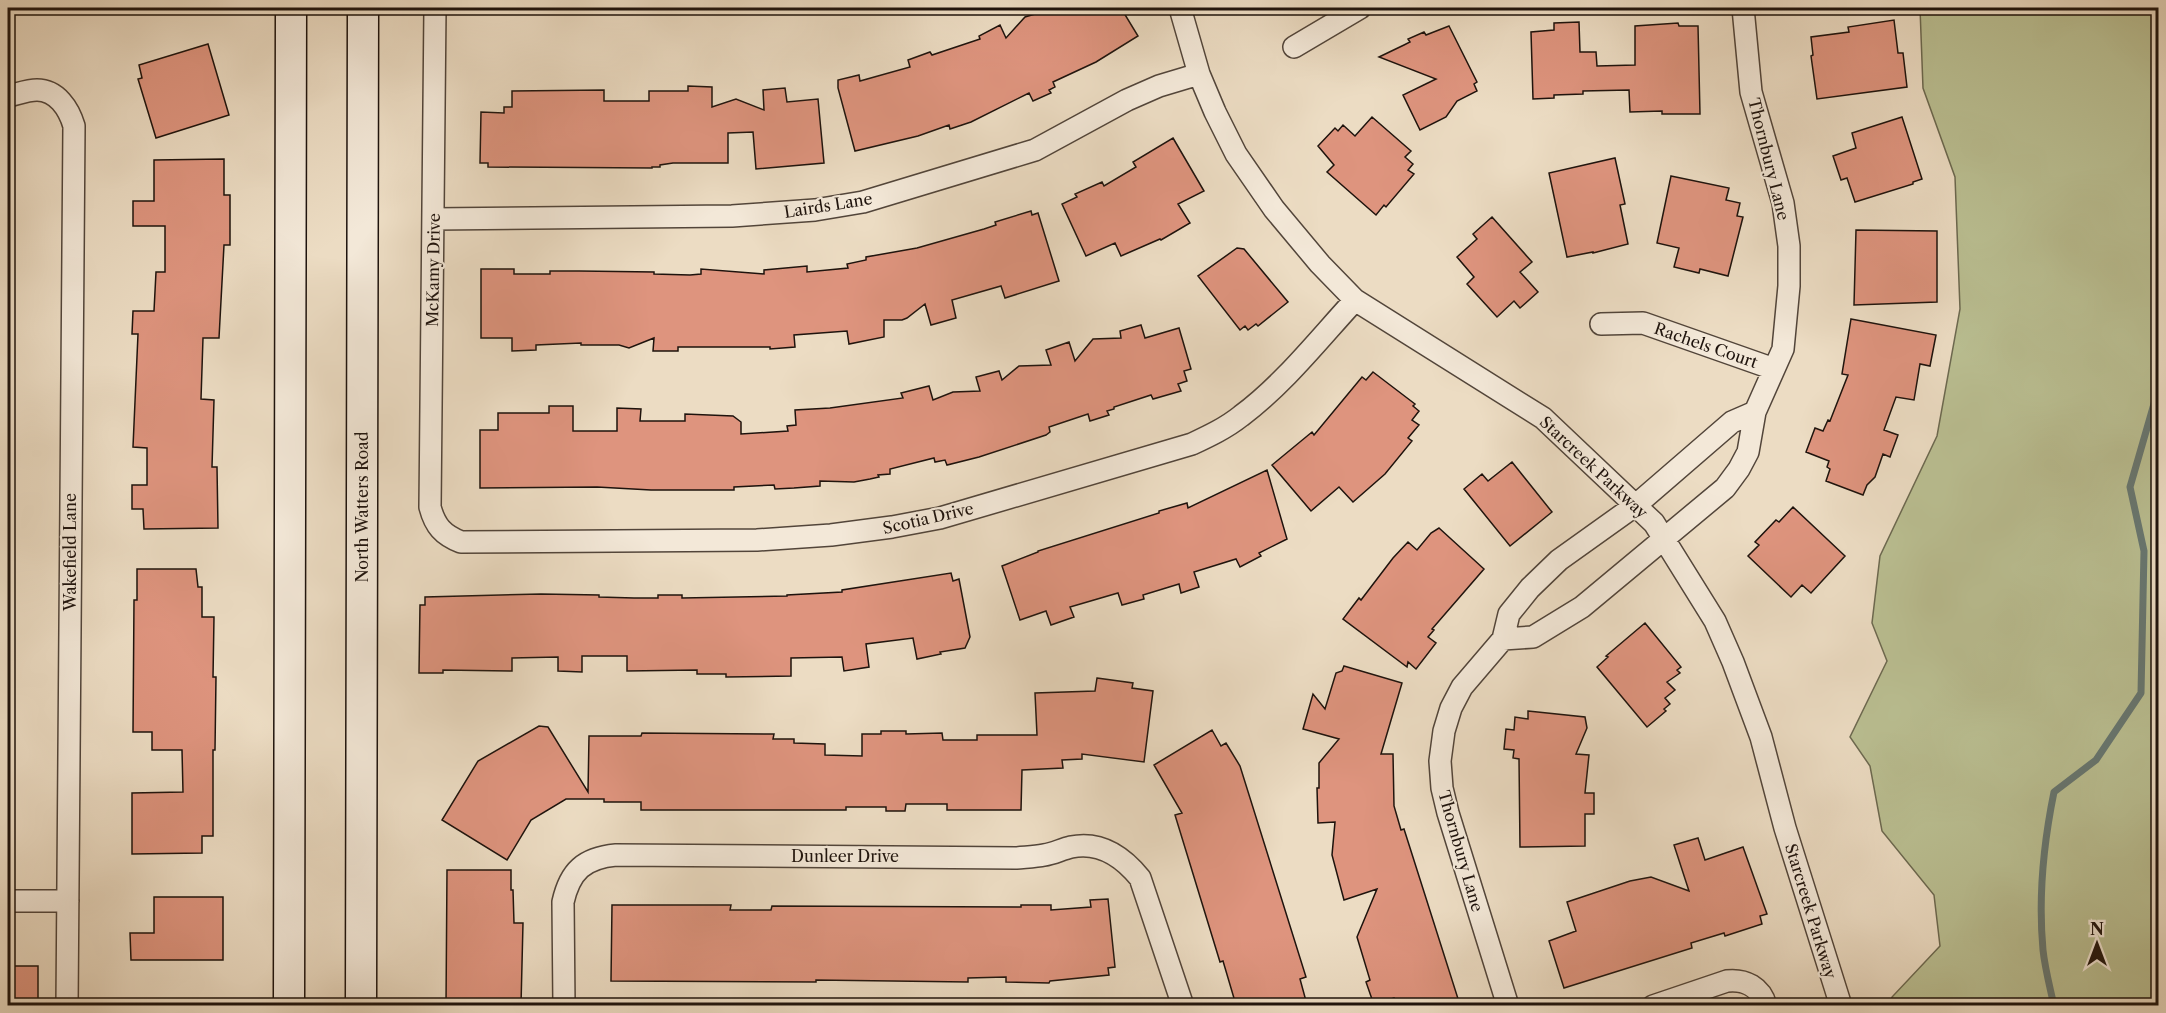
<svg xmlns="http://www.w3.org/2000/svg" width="2166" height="1013" font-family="'Libre Caslon Text',serif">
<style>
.green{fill:#babf92;stroke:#6c6950;stroke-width:1.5}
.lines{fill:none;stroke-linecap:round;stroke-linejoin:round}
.stream{stroke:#687872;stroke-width:7}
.building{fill:#de947e;stroke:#1e130d;stroke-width:1.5}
.minor-casing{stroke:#52453a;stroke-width:24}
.secondary-casing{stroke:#1e130d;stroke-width:33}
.minor{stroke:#f3e8d8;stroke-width:21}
.secondary{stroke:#f3e8d8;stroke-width:30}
.labels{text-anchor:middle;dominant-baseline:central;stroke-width:4.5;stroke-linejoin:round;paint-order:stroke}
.street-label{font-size:16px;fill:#1e130d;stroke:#f3e8d8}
</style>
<rect width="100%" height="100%" fill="#ecdcc3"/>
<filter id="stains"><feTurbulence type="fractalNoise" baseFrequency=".00333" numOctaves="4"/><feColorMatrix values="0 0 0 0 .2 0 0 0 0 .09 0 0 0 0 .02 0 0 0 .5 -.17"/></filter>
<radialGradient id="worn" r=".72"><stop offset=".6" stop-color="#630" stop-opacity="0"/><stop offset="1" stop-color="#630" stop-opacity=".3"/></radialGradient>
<path class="green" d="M 1920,8 L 2158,8 L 2158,1005 L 1890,1005 L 1892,997 L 1940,946 L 1934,895 L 1882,831 L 1870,766 L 1850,737 L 1887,661 L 1872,623 L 1880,556 L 1937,436 L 1960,309 L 1955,177 L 1923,88 Z"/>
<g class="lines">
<path class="stream" d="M 2054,1006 C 2050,987 2045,969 2043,950 C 2038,896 2043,846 2054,792 L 2096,760 L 2141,693 L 2144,551 L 2130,487 L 2158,390"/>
</g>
<path class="building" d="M 1055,8 L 1121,8 L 1138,36 L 1096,62 L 1053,82 L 1055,87 L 1049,90 L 1051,93 L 1033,101 L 1029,93 L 971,122 L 950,129 L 949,125 L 918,136 L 855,151 L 838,88 L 838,80 L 859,75 L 860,81 L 910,67 L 908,60 L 930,52 L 932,55 L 980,39 L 979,36 L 1000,25 L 1006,38 L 1025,17 Z
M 1894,20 L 1898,53 L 1903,53 L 1907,87 L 1817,99 L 1811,56 L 1813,55 L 1811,37 L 1849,32 L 1848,27 Z
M 1579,22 L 1580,52 L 1596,52 L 1597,66 L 1635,65 L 1635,26 L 1678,23 L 1679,26 L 1698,26 L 1700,114 L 1662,114 L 1662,111 L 1630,112 L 1629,90 L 1583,91 L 1583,94 L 1554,95 L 1554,98 L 1533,99 L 1531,32 L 1554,30 L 1554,23 Z
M 1449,26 L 1477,82 L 1474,84 L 1477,91 L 1457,101 L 1446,117 L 1420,130 L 1403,95 L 1436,79 L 1379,57 L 1404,45 L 1410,42 L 1408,39 L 1424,32 L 1426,35 Z
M 208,44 L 229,115 L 156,138 L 138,79 L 142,78 L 139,65 Z
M 688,86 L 712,87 L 712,107 L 736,99 L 764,110 L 763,90 L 785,88 L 787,102 L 818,99 L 824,163 L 756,169 L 753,132 L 728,133 L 728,163 L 673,163 L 660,165 L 660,167 L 652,167 L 652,168 L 488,167 L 488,163 L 480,163 L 481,112 L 504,113 L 504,107 L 512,107 L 512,91 L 604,90 L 604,101 L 649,101 L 649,91 L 688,91 Z
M 1372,117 L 1411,151 L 1405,157 L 1413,164 L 1408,170 L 1414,174 L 1386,207 L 1384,205 L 1376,215 L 1327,172 L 1334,165 L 1318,146 L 1335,128 L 1338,131 L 1343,125 L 1355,136 Z
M 1902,117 L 1922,179 L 1913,182 L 1913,184 L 1855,202 L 1847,178 L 1841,180 L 1833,156 L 1856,148 L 1852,133 Z
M 1173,138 L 1204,191 L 1178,204 L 1190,223 L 1161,240 L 1160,239 L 1121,256 L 1115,243 L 1086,256 L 1062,204 L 1077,197 L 1075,194 L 1102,182 L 1104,186 L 1136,167 L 1133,162 Z
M 1615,158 L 1625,204 L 1620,205 L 1628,244 L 1593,253 L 1593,252 L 1567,257 L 1549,173 Z
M 224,159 L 224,195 L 230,195 L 230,245 L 224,245 L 219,338 L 203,338 L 201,399 L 214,400 L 212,467 L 217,467 L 218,528 L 144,529 L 143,509 L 132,509 L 132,485 L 147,485 L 147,448 L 133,447 L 138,334 L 132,334 L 133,311 L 154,311 L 156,272 L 165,272 L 165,226 L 133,226 L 133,201 L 154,201 L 154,160 Z
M 1671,176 L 1729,188 L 1726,200 L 1740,203 L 1737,216 L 1743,217 L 1728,276 L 1700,269 L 1699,273 L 1674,267 L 1679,248 L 1657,243 Z
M 1031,211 L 1032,215 L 1038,213 L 1059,281 L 1005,298 L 1001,286 L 952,300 L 956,318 L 931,325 L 925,304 L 907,318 L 902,320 L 884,320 L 884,337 L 849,344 L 847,331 L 794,335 L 795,347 L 770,349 L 770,347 L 678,347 L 678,351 L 653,351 L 654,338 L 629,348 L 619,345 L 581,345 L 581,343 L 536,345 L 536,350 L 512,351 L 512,338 L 481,338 L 481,269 L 514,269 L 514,274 L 550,274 L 550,271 L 579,271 L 654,272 L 654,274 L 690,275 L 701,274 L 701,269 L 764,274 L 764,270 L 807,266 L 807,272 L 848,268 L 847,264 L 866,260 L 866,257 L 917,248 L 984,229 L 996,225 L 995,222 Z
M 1492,217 L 1532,262 L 1520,272 L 1538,292 L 1520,308 L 1514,301 L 1497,317 L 1467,284 L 1474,277 L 1457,257 L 1477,239 L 1473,234 Z
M 1856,230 L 1937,231 L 1937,302 L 1854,305 Z
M 1237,248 L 1244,249 L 1288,302 L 1258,326 L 1256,324 L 1248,330 L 1245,326 L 1240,330 L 1198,276 Z
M 1851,319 L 1936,335 L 1930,366 L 1920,364 L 1914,400 L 1896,397 L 1884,430 L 1898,435 L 1890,457 L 1883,454 L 1875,477 L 1867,485 L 1863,495 L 1826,481 L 1830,469 L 1827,467 L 1829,461 L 1806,452 L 1815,428 L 1823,431 L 1828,420 L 1830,421 L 1848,375 L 1842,374 Z
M 1141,325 L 1145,338 L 1179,328 L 1191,369 L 1184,371 L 1187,381 L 1178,384 L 1181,391 L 1153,399 L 1151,395 L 1114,407 L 1114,409 L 1107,411 L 1109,415 L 1090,421 L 1088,414 L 1049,427 L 1050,432 L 1046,435 L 979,457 L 947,465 L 945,460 L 935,462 L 934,458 L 890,469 L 890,474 L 878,475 L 879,477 L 870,479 L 854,482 L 820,481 L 820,486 L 794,488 L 775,489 L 774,485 L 734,487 L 734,490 L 651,490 L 597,487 L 480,488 L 480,430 L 498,430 L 498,413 L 549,413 L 549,406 L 573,406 L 573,431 L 617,431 L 617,408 L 641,409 L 640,421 L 685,421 L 685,414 L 733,416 L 741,422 L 741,434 L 788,431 L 787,426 L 796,425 L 795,410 L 830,408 L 903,398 L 901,393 L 929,386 L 933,400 L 953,392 L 980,391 L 976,377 L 999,371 L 1002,380 L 1019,366 L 1051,365 L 1046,350 L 1069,342 L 1075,361 L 1093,339 L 1121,338 L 1120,331 Z
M 1373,372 L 1415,404 L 1413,406 L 1419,411 L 1412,420 L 1419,425 L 1408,438 L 1412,441 L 1385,474 L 1353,502 L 1339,487 L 1311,511 L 1272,465 L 1312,432 L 1314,435 L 1362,377 L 1366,380 Z
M 1512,462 L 1552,512 L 1510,546 L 1464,489 L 1482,474 L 1488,481 Z
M 1267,470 L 1287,539 L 1259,553 L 1261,556 L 1240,567 L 1236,559 L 1194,572 L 1199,587 L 1181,593 L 1179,584 L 1143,595 L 1144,599 L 1122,605 L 1118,593 L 1070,607 L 1074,617 L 1051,625 L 1046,611 L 1020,620 L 1002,566 L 1038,552 L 1038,551 L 1159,513 L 1159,511 L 1187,503 L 1188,508 Z
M 1793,507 L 1845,556 L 1811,593 L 1802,585 L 1791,597 L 1748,556 L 1759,545 L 1755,542 L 1776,520 L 1779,522 Z
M 1439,528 L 1484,569 L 1432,629 L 1434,630 L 1428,637 L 1436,643 L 1416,669 L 1408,662 L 1407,667 L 1343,619 L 1359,598 L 1361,600 L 1393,558 L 1408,542 L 1417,550 L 1431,533 Z
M 137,569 L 196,569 L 198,587 L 202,587 L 202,617 L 214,617 L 213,677 L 216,677 L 215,750 L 213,750 L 213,836 L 202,836 L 202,853 L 132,854 L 132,793 L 183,792 L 182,750 L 152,750 L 152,732 L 133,732 L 134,600 L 137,600 Z
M 951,573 L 953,581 L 959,579 L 970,637 L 965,648 L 940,652 L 941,654 L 917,659 L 913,638 L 866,644 L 869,667 L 844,671 L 842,657 L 791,658 L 791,676 L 726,677 L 726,674 L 697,674 L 697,670 L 627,671 L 627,656 L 582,656 L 582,672 L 558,671 L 558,657 L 512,658 L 512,671 L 443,670 L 443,673 L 419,673 L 420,605 L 425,605 L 425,597 L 541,594 L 599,595 L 599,597 L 634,598 L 658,598 L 658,595 L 682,595 L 682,598 L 787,596 L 787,595 L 842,592 L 842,590 Z
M 1645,623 L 1681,667 L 1677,670 L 1680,673 L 1667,682 L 1675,690 L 1665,698 L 1670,704 L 1664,709 L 1666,711 L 1647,727 L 1597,667 L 1608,657 L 1606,656 Z
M 1344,666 L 1402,683 L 1381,754 L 1393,754 L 1394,806 L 1401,830 L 1404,829 L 1460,1005 L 1396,1005 L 1394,998 L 1374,1005 L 1366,982 L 1370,980 L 1357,937 L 1377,889 L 1344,900 L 1332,855 L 1335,822 L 1318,823 L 1317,788 L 1319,788 L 1319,763 L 1339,739 L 1303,729 L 1313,694 L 1325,709 L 1336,673 L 1342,671 Z
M 1097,678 L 1133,683 L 1132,688 L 1153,691 L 1144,762 L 1082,754 L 1082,759 L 1062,760 L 1063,768 L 1022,770 L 1021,810 L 947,810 L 947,804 L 906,804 L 905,811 L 886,811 L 886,807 L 846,807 L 846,810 L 641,810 L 641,802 L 604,802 L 604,799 L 566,799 L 531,820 L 507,860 L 442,820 L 478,761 L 539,726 L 548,727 L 588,792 L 589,736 L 641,736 L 642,733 L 774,734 L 773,739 L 794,739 L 794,743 L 825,744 L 825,755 L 862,756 L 862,734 L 881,734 L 881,731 L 906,731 L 906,734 L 942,733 L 943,740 L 977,740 L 977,735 L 1037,735 L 1035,693 L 1095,691 Z
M 1528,711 L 1585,717 L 1587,728 L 1576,754 L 1589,755 L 1585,793 L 1594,793 L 1594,814 L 1585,814 L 1585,846 L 1520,847 L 1519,759 L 1513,758 L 1514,750 L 1504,749 L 1506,729 L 1514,730 L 1515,717 L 1528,719 Z
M 1212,730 L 1221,746 L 1226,743 L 1240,766 L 1306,977 L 1300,979 L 1306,1001 L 1290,1005 L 1236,1005 L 1223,961 L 1220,962 L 1175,815 L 1182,813 L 1154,765 Z
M 1698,838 L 1705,860 L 1743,847 L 1767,914 L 1760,916 L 1762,924 L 1725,936 L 1724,933 L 1691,943 L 1692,948 L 1564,988 L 1549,941 L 1576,931 L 1567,902 L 1630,881 L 1651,877 L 1689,891 L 1674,845 Z
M 447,870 L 511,870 L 511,890 L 513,890 L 514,923 L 523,923 L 521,1005 L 446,1005 Z
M 154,897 L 223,897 L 223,960 L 131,960 L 130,933 L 154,933 Z
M 1108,899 L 1115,967 L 1108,968 L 1109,975 L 1050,981 L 1049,983 L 1006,982 L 1006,977 L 968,978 L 968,982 L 816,980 L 816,982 L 611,981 L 612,905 L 731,905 L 730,910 L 771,910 L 772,906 L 1021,907 L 1021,905 L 1051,905 L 1051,910 L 1091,907 L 1090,900 Z
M 8,966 L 38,966 L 38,1005 L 8,1005 Z"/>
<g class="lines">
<g class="minor-casing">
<path id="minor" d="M 435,8 L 430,507 C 435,526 443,535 461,542 L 757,540 L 831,535 L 892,527 L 940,518 L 1192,444 C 1209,436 1226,428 1241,416 C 1284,384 1319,339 1355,300
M 1180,8 L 1199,74 L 1215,112 L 1236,154 L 1274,209 L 1320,264 L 1355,300 L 1543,418 L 1654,523 L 1715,621 L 1733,662 L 1761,737 L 1785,828 L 1841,1006
M 1294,47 L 1360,8
M 8,96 C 17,94 28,90 37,90 C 57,90 69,109 74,126 L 67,1006
M 433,219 L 732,216 L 815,210 L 863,202 L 1035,150 L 1127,100 L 1159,86 L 1199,74
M 1601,324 L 1643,323 L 1774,369
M 1503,639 L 1533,637 L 1582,607 L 1725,488 L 1739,469 L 1748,452 L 1755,412 L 1783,349 L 1789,286 L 1789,246 L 1783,203 L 1751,92 L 1743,8
M 8,901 L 68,901
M 564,1006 L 563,902 C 570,871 584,858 616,855 L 1016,858 C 1025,857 1035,857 1044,855 C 1053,854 1062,849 1071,847 C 1100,841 1123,857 1140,878 L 1183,1006
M 1508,1006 L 1448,813 L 1442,788 L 1440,761 L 1444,731 L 1451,708 L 1462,687 L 1503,639 L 1509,614 L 1530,588 L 1559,560 L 1636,505 L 1732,422 L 1755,412
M 1653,1006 L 1727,981 C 1745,979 1761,987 1766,1006"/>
</g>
<g class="secondary-casing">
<path id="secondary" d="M 289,1006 L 291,8
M 361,1006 L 363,8"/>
</g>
<use href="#minor" class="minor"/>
<use href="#secondary" class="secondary"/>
</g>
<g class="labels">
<g class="street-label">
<text transform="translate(1769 159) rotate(76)">Thornbury Lane</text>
<text transform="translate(828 205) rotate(-9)">Lairds Lane</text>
<text transform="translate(433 270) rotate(-89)">McKamy Drive</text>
<text transform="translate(1706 345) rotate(19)">Rachels Court</text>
<text transform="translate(1594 467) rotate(43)">Starcreek Parkway</text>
<text transform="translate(362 507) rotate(-90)">North Watters Road</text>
<text transform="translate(928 518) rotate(-13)">Scotia Drive</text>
<text transform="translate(70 552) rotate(-90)">Wakefield Lane</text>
<text transform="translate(1461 851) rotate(74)">Thornbury Lane</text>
<text x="845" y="856">Dunleer Drive</text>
<text transform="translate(1811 911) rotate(73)">Starcreek Parkway</text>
</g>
</g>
<rect width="2166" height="1013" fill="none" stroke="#ecdcc3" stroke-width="30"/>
<rect x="9" y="9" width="2148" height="995" fill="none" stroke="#1e130d" stroke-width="3"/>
<rect x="15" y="15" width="2136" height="983" fill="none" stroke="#1e130d" stroke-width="1.5"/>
<g transform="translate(2097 944)" stroke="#f3e8d8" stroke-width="4.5" paint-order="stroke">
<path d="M0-4.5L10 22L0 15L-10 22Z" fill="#1e130d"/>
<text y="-9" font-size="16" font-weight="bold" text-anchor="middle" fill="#1e130d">N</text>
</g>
<rect width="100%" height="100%" filter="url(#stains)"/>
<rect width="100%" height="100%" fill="url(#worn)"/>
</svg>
